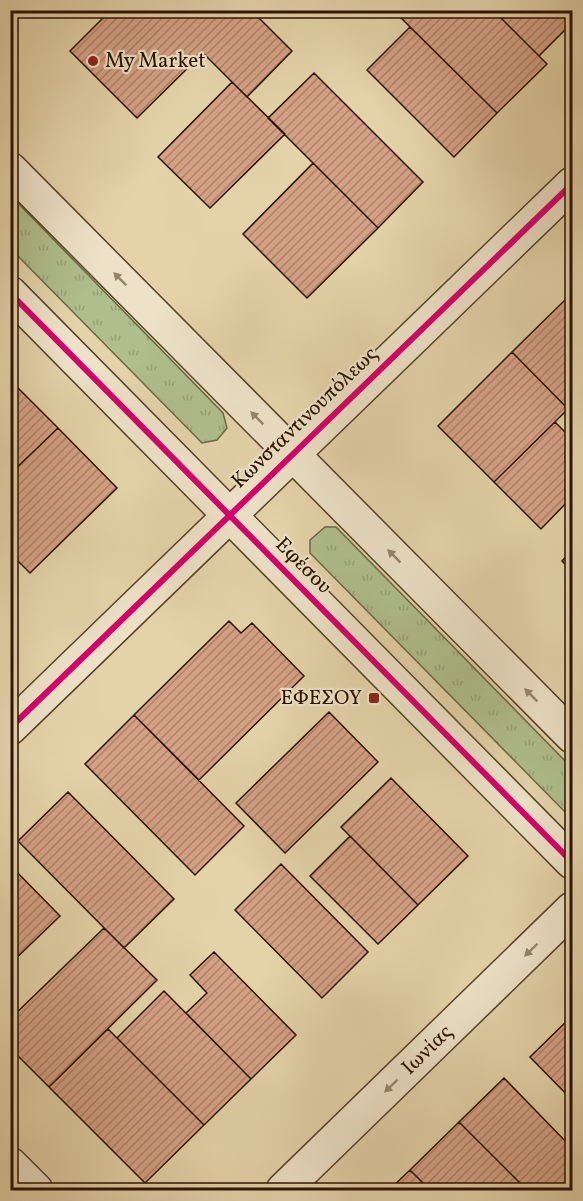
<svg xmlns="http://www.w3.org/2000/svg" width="583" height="1201" font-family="Vollkorn,serif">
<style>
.grass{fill:url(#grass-tufts);stroke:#6c6846;stroke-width:1.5}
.building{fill:url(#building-hatch);stroke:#2a1200;stroke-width:1.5}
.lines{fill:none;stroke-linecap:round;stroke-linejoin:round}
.minor-casing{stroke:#58422a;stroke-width:36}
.tertiary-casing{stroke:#58422a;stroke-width:36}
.minor{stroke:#ede2c7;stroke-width:33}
.tertiary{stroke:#ede2c7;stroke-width:33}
.cycleway-casing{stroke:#ede2c7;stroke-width:10}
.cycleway{stroke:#d6006c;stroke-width:6}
.oneway{fill:#95846d}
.poi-dot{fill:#8f2418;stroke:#ede2c7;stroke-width:2}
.labels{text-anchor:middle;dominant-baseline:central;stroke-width:4.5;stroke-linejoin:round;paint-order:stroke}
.poi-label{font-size:21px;fill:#2a1200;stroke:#ede2c7;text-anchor:start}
.street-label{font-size:21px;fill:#2a1200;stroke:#ede2c7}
</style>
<defs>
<pattern id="grass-tufts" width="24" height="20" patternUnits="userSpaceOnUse" patternTransform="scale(1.5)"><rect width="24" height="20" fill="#afbe8c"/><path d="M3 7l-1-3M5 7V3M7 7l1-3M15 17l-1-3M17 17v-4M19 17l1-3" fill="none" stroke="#97a277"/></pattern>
<pattern id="building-hatch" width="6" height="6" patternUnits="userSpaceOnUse" patternTransform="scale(1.5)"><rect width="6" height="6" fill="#d5a185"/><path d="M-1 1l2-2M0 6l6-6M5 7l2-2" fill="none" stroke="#ad826a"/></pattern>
</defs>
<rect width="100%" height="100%" fill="#e4d3a9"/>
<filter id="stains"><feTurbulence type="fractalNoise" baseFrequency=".00333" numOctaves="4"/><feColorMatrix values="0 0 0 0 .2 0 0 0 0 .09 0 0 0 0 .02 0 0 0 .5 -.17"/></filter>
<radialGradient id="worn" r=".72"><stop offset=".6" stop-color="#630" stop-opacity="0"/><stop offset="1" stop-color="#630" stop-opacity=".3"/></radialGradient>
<path class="grass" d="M 11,196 L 223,413 L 227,428 L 217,440 L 202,443 L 11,249 Z
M 325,527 L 336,527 L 572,768 L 572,815 L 569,816 L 310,553 L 310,540 Z"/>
<path class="building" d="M 111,10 L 251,10 L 292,51 L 247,97 L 203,53 L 137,118 L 70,51 Z
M 393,10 L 493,10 L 547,64 L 497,113 Z
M 493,10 L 572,10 L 572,23 L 539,56 Z
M 410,27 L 497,113 L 454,157 L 367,70 Z
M 314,73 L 423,182 L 378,228 L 268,118 Z
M 232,82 L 285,134 L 210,208 L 158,157 Z
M 313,163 L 378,228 L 307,298 L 243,234 Z
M 568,297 L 572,302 L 572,413 L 512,352 Z
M 512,352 L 568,409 L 494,482 L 438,426 Z
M 10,380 L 58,428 L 10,474 Z
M 555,422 L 572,439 L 572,450 L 565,457 L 572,464 L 572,497 L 541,529 L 494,482 Z
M 58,428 L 117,488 L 30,573 L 10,553 L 10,474 Z
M 572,550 L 572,571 L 562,561 Z
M 229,621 L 241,633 L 252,623 L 304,676 L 199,780 L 134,715 Z
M 329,712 L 378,762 L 285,853 L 236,803 Z
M 134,715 L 244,826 L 195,875 L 85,764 Z
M 391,778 L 468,856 L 418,905 L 341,827 Z
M 68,792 L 174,899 L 124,948 L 18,841 Z
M 350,836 L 418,905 L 378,944 L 310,876 Z
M 281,864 L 368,952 L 322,998 L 235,910 Z
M 10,865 L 60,916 L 10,964 Z
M 104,928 L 157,980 L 49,1087 L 10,1048 L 10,1019 Z
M 214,952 L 296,1035 L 251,1079 L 186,1013 L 207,993 L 190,975 Z
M 164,991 L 251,1079 L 204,1125 L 117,1038 Z
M 572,1016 L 572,1100 L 530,1057 Z
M 108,1029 L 204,1125 L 145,1183 L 49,1087 Z
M 504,1078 L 572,1148 L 572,1190 L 527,1190 L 459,1122 Z
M 459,1122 L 527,1190 L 430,1190 L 410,1170 Z
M 410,1170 L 430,1190 L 389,1190 Z"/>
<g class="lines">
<g class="minor-casing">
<g id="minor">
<path d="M 10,728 L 572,184"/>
<path d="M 10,1164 L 36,1190"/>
<path id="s1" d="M 283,1190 L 572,909"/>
</g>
</g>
<g class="tertiary-casing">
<path id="tertiary" d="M 10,169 L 572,736
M 10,293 L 572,862"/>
</g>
<use href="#minor" class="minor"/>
<use href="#tertiary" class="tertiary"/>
<g class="cycleway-casing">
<path id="cycleway" d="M 10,293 L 572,862
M 10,728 L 572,184"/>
</g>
<use href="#cycleway" class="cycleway"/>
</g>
<defs><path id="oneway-solid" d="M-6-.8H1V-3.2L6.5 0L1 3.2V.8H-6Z" transform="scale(1.5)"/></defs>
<g class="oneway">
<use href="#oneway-solid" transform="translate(120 279) rotate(-135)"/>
<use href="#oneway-solid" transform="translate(257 418) rotate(-135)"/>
<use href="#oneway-solid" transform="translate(394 556) rotate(-135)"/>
<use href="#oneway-solid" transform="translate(531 695) rotate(-135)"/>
<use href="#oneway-solid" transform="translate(531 950) rotate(136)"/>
<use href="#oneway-solid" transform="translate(391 1086) rotate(136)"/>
</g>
<g class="poi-dot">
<circle cx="93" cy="61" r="6"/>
<rect x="368" y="692" width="12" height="12" rx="3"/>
</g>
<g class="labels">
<g class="poi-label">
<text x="105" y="61">My Market</text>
<text x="362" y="698" text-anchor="end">ΕΦΕΣΟΥ</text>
</g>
<g class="street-label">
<text transform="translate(305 418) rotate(-44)">Κωνσταντινουπόλεως</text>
<text transform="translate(303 566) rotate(45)">Εφέσου</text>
<text stroke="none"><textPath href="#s1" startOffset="201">Ιωνίας</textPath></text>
</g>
</g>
<rect width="583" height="1201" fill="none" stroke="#e4d3a9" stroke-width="36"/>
<rect x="12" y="12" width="559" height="1177" fill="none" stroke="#2a1200" stroke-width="3"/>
<rect x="18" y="18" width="547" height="1165" fill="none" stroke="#2a1200" stroke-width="1.5"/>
<rect width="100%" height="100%" filter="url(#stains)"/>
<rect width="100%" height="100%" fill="url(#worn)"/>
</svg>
